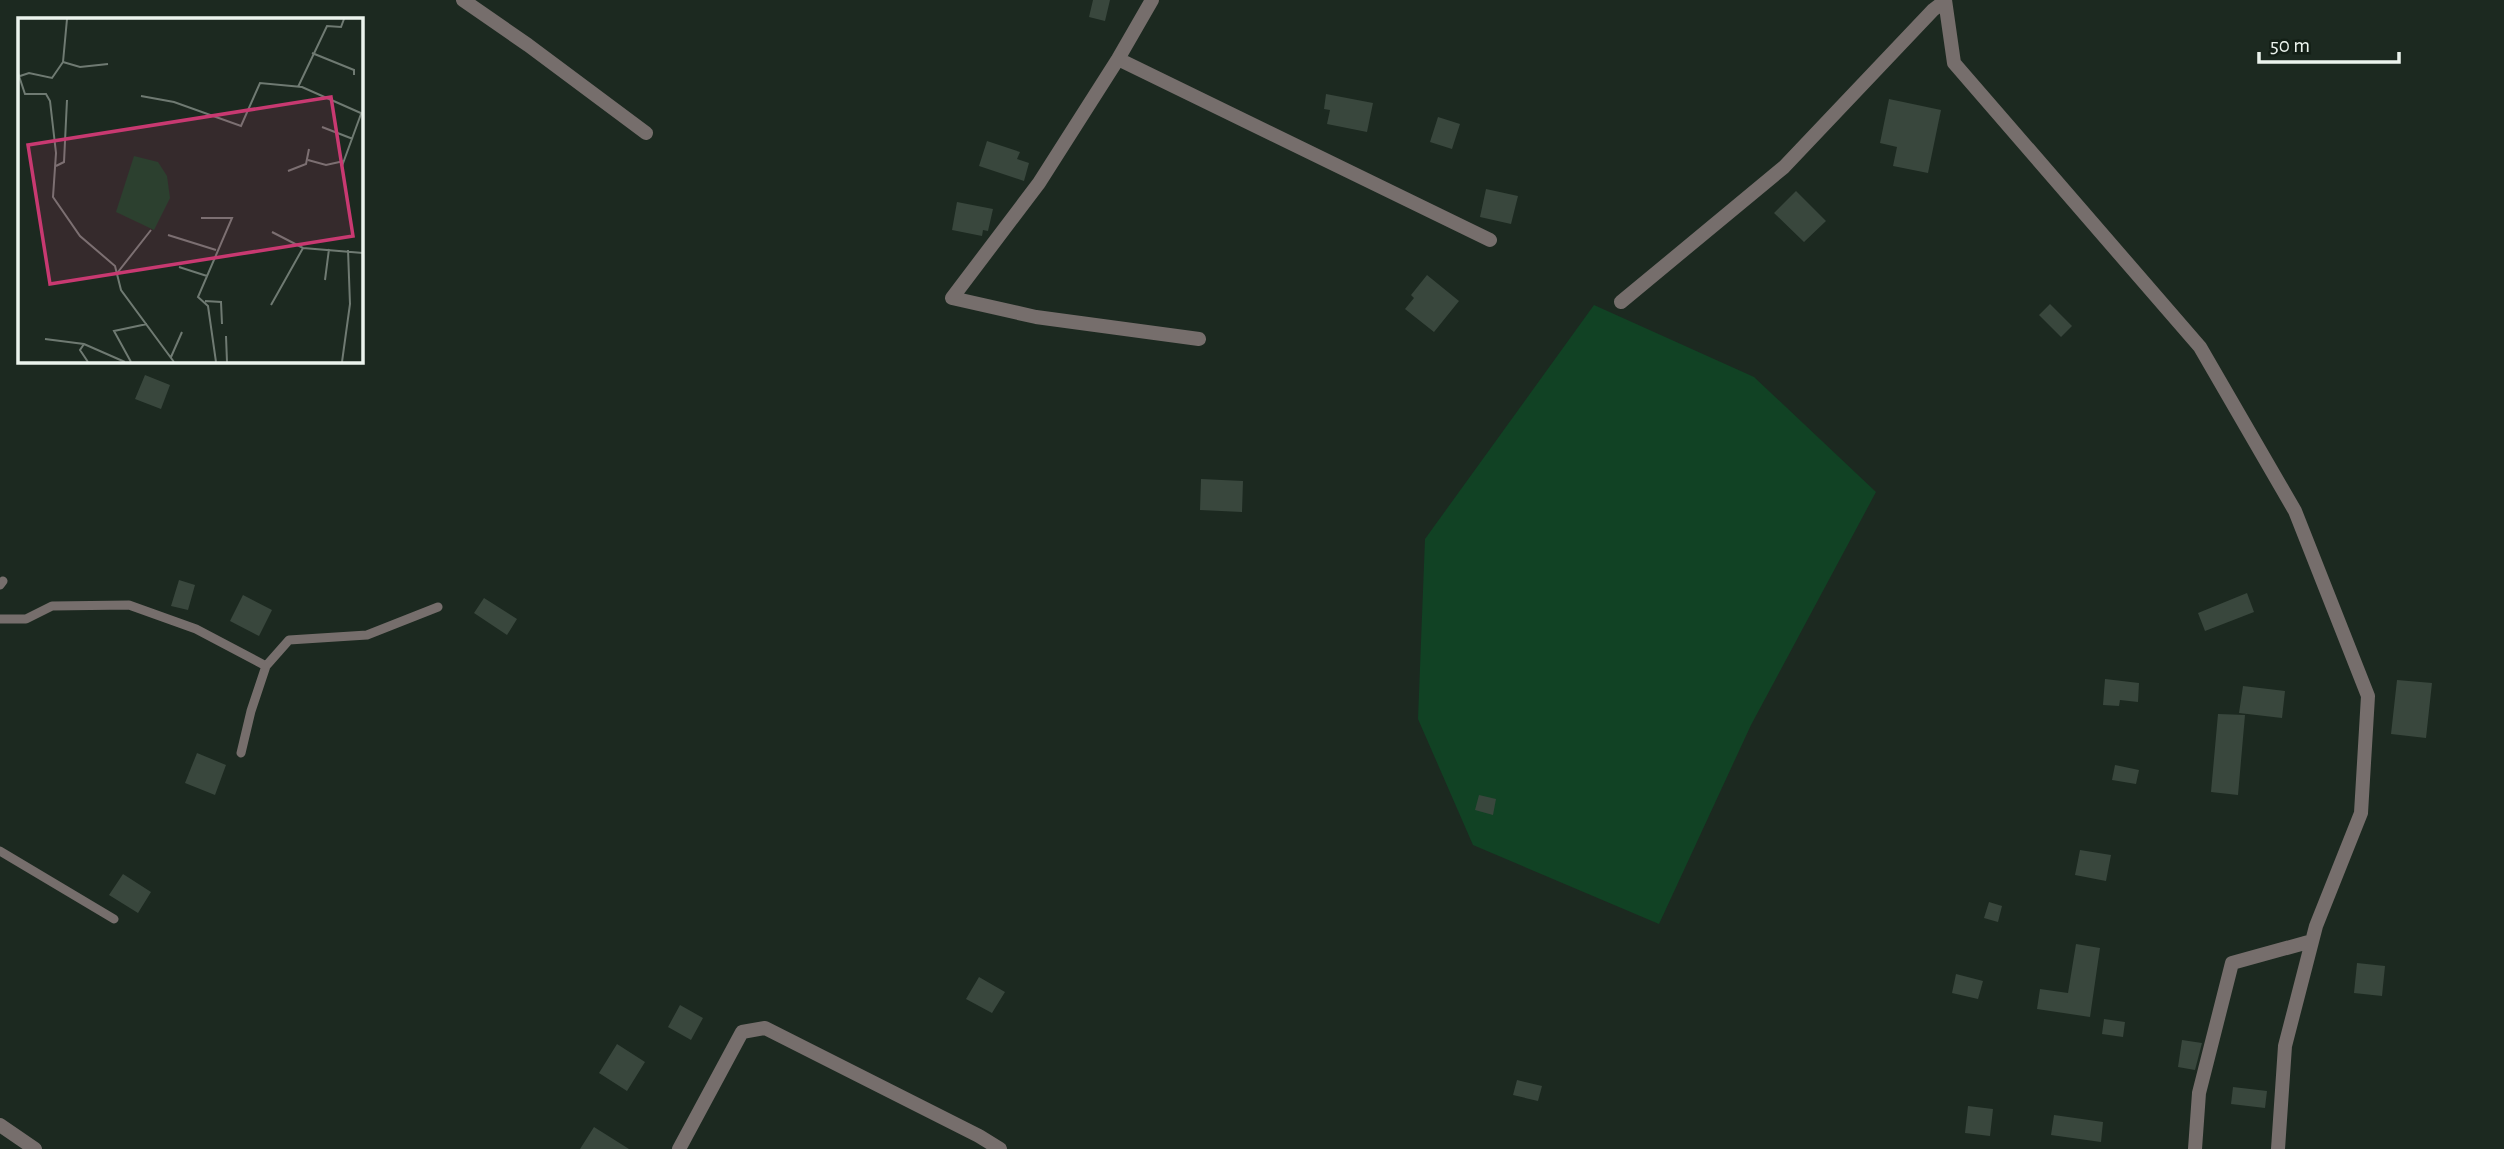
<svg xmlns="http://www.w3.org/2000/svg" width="2504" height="1149" font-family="'Alegreya Sans',sans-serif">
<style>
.green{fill:#114224}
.building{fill:#39473d}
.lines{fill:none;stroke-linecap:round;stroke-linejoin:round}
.service{stroke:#766e6c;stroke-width:9}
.minor{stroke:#766e6c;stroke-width:14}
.inset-road{fill:none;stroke:#6f7a72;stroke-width:2}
.view{fill:#c83971;fill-opacity:0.15;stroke:#c83971;stroke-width:3.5}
.inset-edge{fill:none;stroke:#ebf3ed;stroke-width:3.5}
</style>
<rect width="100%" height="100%" fill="#1c2920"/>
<path class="green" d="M 1594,305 L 1754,377 L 1876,492 L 1751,725 L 1659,924 L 1473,845 L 1418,719 L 1425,539 Z"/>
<path class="building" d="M 1093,0 L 1110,0 L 1105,21 L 1089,17 Z
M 1326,94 L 1373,103 L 1367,132 L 1327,124 L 1330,110 L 1324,109 Z
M 1889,99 L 1941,110 L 1928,173 L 1893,166 L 1897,147 L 1880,143 Z
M 1438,117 L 1460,124 L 1452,149 L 1430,142 Z
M 987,141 L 1020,152 L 1017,159 L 1029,163 L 1024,181 L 979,166 Z
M 1486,189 L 1518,196 L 1511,224 L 1480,217 Z
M 1796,191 L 1826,221 L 1804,242 L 1774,213 Z
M 957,202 L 993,209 L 988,231 L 983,230 L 982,236 L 952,230 Z
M 1427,275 L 1459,301 L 1434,332 L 1405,309 L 1414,298 L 1411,295 Z
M 2050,304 L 2072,326 L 2061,337 L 2039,315 Z
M 145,375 L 170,385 L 161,409 L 135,399 Z
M 1201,479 L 1243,481 L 1242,512 L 1200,510 Z
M 179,580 L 195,585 L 188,610 L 171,606 Z
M 2247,593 L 2254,612 L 2205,631 L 2198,613 Z
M 243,595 L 272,610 L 259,636 L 230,621 Z
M 484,598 L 517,619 L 507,635 L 474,613 Z
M 2105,679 L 2139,683 L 2138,702 L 2120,700 L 2119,706 L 2103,705 Z
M 2397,680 L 2432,683 L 2426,738 L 2391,734 Z
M 2243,686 L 2285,691 L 2282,718 L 2239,713 Z
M 2218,714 L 2245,715 L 2238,795 L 2211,792 Z
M 197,753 L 226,765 L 215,795 L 185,783 Z
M 2115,765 L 2139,770 L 2136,784 L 2112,780 Z
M 1479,795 L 1496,799 L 1493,815 L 1475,810 Z
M 2080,850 L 2111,855 L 2106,881 L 2075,875 Z
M 123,874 L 151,892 L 138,913 L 109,895 Z
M 1989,902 L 2002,906 L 1998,922 L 1984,918 Z
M 2076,944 L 2100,948 L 2090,1017 L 2037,1009 L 2040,989 L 2068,993 Z
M 2357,963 L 2385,966 L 2382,996 L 2354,993 Z
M 1956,974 L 1983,981 L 1978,999 L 1952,993 Z
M 979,977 L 1005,992 L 992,1013 L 966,999 Z
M 680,1005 L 703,1018 L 691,1040 L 668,1027 Z
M 2104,1019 L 2125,1022 L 2123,1037 L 2102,1034 Z
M 2182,1040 L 2202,1043 L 2195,1070 L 2178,1067 Z
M 617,1044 L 645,1062 L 627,1091 L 599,1073 Z
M 1517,1080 L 1542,1086 L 1538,1101 L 1513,1095 Z
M 2233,1087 L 2267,1091 L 2265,1108 L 2231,1104 Z
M 1968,1106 L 1993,1109 L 1990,1136 L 1965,1133 Z
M 2054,1115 L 2103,1122 L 2101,1142 L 2051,1135 Z
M 594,1127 L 629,1149 L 580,1149 Z"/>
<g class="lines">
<path class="service" d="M 0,585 L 3,581
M 0,619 L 26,619 L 52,606 L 129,605 L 196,629 L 266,666
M 241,753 L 251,711 L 266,666 L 289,640 L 367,635 L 438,607
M 0,851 L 114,919"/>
<path class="minor" d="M 463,0 L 528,45 L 646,133
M 1152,0 L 1118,59 L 1039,183 L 952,298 L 1036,317 L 1199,339
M 1945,0 L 1954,63 L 2200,347 L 2295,511 L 2368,696 L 2361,813 L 2316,926 L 2285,1046 L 2278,1149
M 1118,59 L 1490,240
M 1621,302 L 1784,167 L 1933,10 L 1945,1
M 0,1125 L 35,1149
M 679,1149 L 742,1032 L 765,1028 L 979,1136 L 1000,1149
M 2195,1149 L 2199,1093 L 2232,963 L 2312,941"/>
</g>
<g transform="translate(18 18)">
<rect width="345" height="345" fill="#1c2920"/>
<path d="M 116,138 L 140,144 L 149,158 L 152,180 L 136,212 L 98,194 Z" fill="#114224"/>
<path class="inset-road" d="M 294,35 L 336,52 L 336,57M 45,44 L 62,49 L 90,46M 0,55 L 7,76 L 28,76 L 32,83 L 38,135 L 35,179 L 62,218 L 97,248 L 103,272 L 156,344M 2,58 L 11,55 L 34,60 L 45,44 L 49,1M 280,69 L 309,8 L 323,9 L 326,1M 123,78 L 156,84 L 223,108 L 242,65 L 284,69 L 345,96M 304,109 L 335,121M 290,142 L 308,147 L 326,143M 38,148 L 46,144 L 49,82M 324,148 L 343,96M 270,153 L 288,146 L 291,131M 183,200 L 214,200 L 180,279 L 190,288 L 198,344M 254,214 L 285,230 L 345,235M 150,217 L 198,232M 161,249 L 189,258M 100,254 L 133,212M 307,262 L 311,231M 187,283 L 203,284 L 204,306M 253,287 L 285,230M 208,318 L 209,344M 27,321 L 66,326 L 107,344M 66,326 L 62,332 L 70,344M 153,339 L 164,314M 113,344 L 96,313 L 129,306M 324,344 L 332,286 L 330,232"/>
<path class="view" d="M 313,79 L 335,218 L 32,266 L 10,127 Z"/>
<rect width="345" height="345" class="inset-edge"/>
</g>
<path d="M2259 52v10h140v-10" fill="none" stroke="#ebf3ed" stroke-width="3.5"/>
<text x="2270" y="52" font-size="21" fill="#ebf3ed" stroke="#131f16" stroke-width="5" paint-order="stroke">50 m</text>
</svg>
